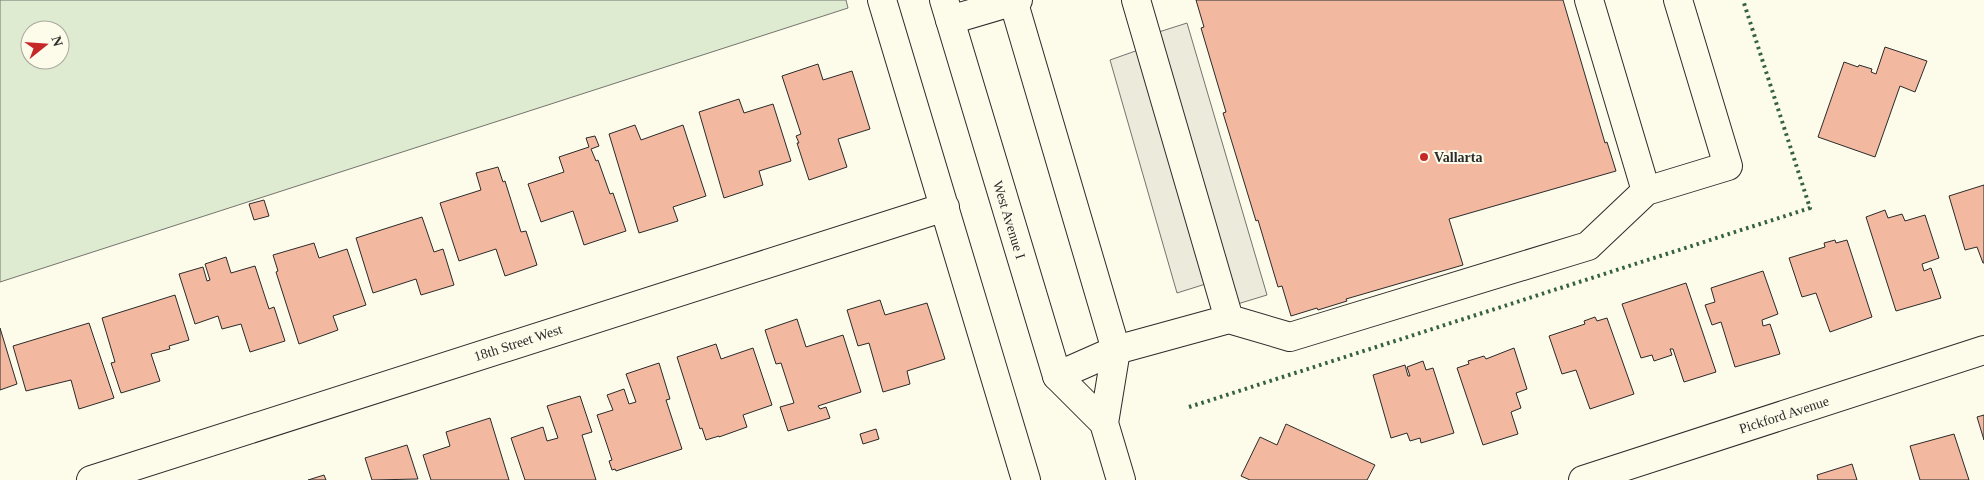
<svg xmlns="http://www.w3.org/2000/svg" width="1984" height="480" font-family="'Times New Roman',serif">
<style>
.green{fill:#deebd1;stroke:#74746e;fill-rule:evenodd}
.parking{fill:#eceadb;stroke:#74746e}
.building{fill:#f2b8a0;stroke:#2b2b2b}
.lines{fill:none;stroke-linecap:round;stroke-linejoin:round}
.minor-casing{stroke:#2b2b2b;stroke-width:30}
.major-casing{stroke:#2b2b2b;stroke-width:30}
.minor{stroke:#fdfbea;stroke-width:28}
.major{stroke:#fdfbea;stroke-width:28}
.hedge{stroke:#34623c;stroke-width:4;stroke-dasharray:2.5 4;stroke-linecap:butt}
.poi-dot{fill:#c62828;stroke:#fdfbea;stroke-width:2}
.labels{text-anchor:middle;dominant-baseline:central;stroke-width:4;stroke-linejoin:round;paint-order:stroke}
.poi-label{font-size:14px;font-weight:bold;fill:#2b2b2b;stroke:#fdfbea;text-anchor:start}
.street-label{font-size:14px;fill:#2b2b2b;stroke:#fdfbea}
</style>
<rect width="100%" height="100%" fill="#fdfbea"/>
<path class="green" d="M 0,0 L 846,0 L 848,8 L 0,282 ZM 30,30 L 60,30 L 60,60 L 30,60 Z"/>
<path class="parking" d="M 1187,23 L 1267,295 L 1221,309 L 1212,282 L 1177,293 L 1110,60 L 1144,48 L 1140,38 Z"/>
<path class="building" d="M 1196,0 L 1563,0 L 1605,143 L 1607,142 L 1616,171 L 1449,219 L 1463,265 L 1346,299 L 1347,301 L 1318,310 L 1317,308 L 1291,316 L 1282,286 L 1278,287 L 1258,220 L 1256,221 L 1223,113 L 1226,112 L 1201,28 L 1204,27 Z
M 1885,47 L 1927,61 L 1915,92 L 1900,86 L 1875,157 L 1818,137 L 1844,62 L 1858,67 L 1859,65 L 1872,69 L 1871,72 L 1876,74 Z
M 818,64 L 823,80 L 852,71 L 870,129 L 838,139 L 847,167 L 809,180 L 797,143 L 799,143 L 796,136 L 801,134 L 782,76 Z
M 739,99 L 744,113 L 773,104 L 791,161 L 759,171 L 763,185 L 724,198 L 699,112 Z
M 635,125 L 641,140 L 683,125 L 706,196 L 673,207 L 678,221 L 639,233 L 609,134 Z
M 595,136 L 599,146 L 591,149 L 596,161 L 598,160 L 610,194 L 613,193 L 626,231 L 584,245 L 573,211 L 541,222 L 528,184 L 564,172 L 559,157 L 589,147 L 586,138 Z
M 498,167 L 503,182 L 505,181 L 521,232 L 526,231 L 537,265 L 505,276 L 496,249 L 459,261 L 440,203 L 481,190 L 476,173 Z
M 1984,185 L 1984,263 L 1983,263 L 1977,247 L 1965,250 L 1949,196 Z
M 264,200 L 269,216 L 254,220 L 249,204 Z
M 1885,210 L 1888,218 L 1902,214 L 1905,221 L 1925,215 L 1939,258 L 1922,264 L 1924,271 L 1931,268 L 1941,298 L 1896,311 L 1866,217 Z
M 422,217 L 434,252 L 443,249 L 454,285 L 421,295 L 416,279 L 373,293 L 356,238 Z
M 1835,240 L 1836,243 L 1847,240 L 1872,317 L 1830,332 L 1816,293 L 1802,297 L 1789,258 L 1825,247 L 1824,243 Z
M 314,243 L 319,258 L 347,249 L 366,305 L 333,316 L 338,330 L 299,344 L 276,272 L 278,271 L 273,255 Z
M 226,257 L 231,273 L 255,266 L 269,309 L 274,307 L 285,341 L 250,352 L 241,324 L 222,329 L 218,316 L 195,324 L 179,274 L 203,267 L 207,281 L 210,280 L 205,264 Z
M 1763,271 L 1778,314 L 1762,320 L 1763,326 L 1770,324 L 1780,354 L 1735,367 L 1721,322 L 1712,325 L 1705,305 L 1715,302 L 1711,288 Z
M 1686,283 L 1716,372 L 1684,382 L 1673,349 L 1670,349 L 1672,355 L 1654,361 L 1652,355 L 1641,358 L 1622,304 Z
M 175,295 L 189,340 L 169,346 L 170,349 L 151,354 L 160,381 L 121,393 L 111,363 L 115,362 L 102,318 Z
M 880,300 L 885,315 L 927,303 L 945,359 L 907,371 L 910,384 L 883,392 L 869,343 L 858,346 L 847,310 Z
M 1595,317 L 1597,321 L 1607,318 L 1634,394 L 1590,409 L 1576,370 L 1562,374 L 1549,336 L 1585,324 L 1584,321 Z
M 797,319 L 806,347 L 843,335 L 861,392 L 818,406 L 820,409 L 826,407 L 830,418 L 788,431 L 780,407 L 794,403 L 781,363 L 776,364 L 765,330 Z
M 89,323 L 114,398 L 79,409 L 71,380 L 26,391 L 13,346 Z
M 0,328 L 17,384 L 0,390 Z
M 716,344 L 721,359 L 753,348 L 772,405 L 743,415 L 747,427 L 719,437 L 719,436 L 706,440 L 702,428 L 700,429 L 677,357 Z
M 1514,348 L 1527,389 L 1516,393 L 1521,408 L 1511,412 L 1518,434 L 1483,445 L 1457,368 L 1469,364 L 1468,361 L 1484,356 L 1486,359 Z
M 1423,361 L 1426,370 L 1433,368 L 1454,433 L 1421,443 L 1420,438 L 1410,441 L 1407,433 L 1391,438 L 1373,375 L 1405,365 L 1408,376 L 1410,376 L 1407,367 Z
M 659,363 L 670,399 L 666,400 L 682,449 L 616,471 L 615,469 L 612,470 L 609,461 L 612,460 L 597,415 L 613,410 L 607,395 L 624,389 L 629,404 L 636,402 L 626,374 Z
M 580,396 L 592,432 L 582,435 L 596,480 L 525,480 L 511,438 L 543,427 L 547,441 L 558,438 L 547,406 Z
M 1984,415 L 1984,440 L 1977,417 Z
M 490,418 L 509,480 L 431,480 L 423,455 L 450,446 L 446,432 Z
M 1286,424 L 1375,465 L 1367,480 L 1250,480 L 1241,476 L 1260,437 L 1277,445 Z
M 876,429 L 879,439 L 863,444 L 860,434 Z
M 1954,434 L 1969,480 L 1920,480 L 1910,446 Z
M 407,445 L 418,479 L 372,480 L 365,458 Z
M 1852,464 L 1857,480 L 1818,480 L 1817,475 Z
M 324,475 L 326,480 L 308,480 Z"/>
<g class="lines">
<g class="minor-casing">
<path id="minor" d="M 882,0 L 1026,480
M 1136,0 L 1229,319
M 1589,0 L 1646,191
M 950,20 L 1018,0
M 1057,376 L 1116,350 L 1229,319 L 1290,337 L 1588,246 L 1646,191 L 1728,166 L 1678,0
M 91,480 L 945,207
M 1583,480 L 1984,350"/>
</g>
<g class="major-casing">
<path id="major" d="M 944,0 L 1057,376 L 1104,423
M 1013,0 L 1116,350 L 1104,423 L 1121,480"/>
</g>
<use href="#minor" class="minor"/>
<use href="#major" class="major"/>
<path class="hedge" d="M 1189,407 L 1810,208 L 1743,0"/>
</g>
<circle class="poi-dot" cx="1424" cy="157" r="5"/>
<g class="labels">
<g class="poi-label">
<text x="1434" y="157">Vallarta</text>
</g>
<g class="street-label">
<text transform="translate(1009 220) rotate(73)">West Avenue I</text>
<text transform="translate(518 343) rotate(-18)">18th Street West</text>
<text transform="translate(1784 415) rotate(-18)">Pickford Avenue</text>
</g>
</g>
<g transform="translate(45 45) rotate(73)"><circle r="24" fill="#fdfbea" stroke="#a9a89e"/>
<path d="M0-4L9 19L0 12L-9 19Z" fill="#c62828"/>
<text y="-8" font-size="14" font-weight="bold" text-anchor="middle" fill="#2b2b2b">N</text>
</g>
</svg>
